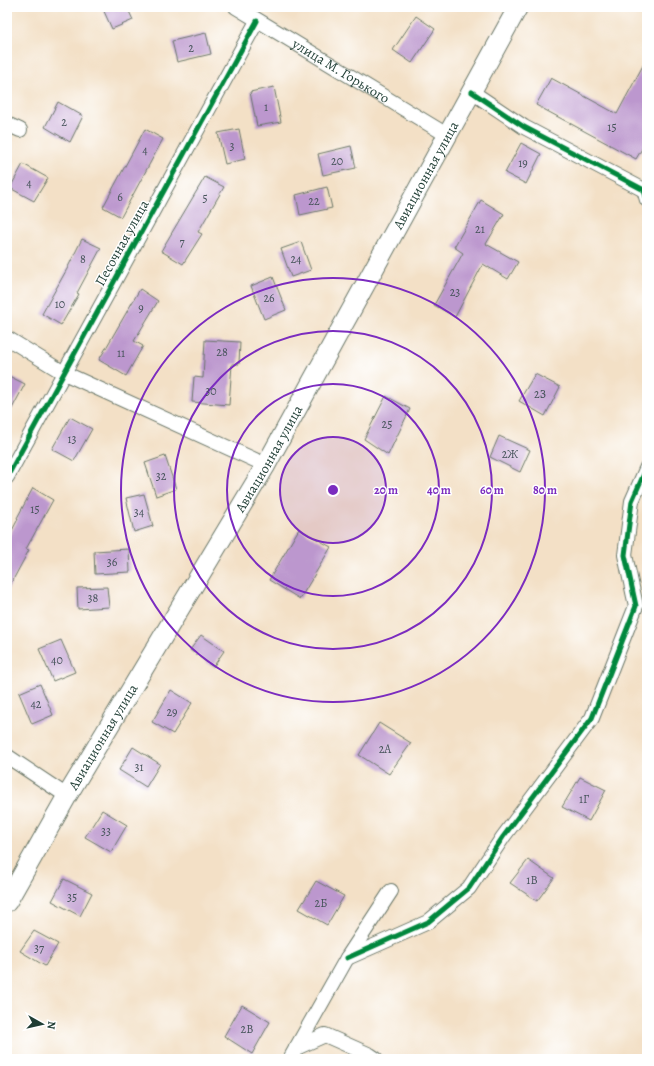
<svg xmlns="http://www.w3.org/2000/svg" width="654" height="1066" font-family="Alegreya,serif">
<style>
.building{fill:#bc97ce}
.lines{fill:none;stroke-linecap:round;stroke-linejoin:round}
.minor-casing{stroke:#697667;stroke-width:16}
.secondary-casing{stroke:#697667;stroke-width:21}
.minor{stroke:#fff;stroke-width:14}
.secondary{stroke:#fff;stroke-width:19}
.cycleway-casing{stroke:#fff;stroke-width:8}
.cycleway{stroke:#00873e;stroke-width:5}
.ring{fill:none;stroke:#7b2cbf;stroke-width:2}
.labels{text-anchor:middle;dominant-baseline:central;stroke-width:3;stroke-linejoin:round;paint-order:stroke}
.number-label{font-size:12px;fill:#46545a}
.street-label{font-size:14px;fill:#1f3d34;stroke:#fff}
.centre{fill:#7b2cbf;stroke:#fff;stroke-width:2}
.ring-label{font-size:12px;text-anchor:middle;font-weight:bold;fill:#7b2cbf;stroke:#fff;stroke-width:3;stroke-linejoin:round;paint-order:stroke}
</style>
<rect width="100%" height="100%" fill="#fff"/>
<filter id="ink" filterUnits="userSpaceOnUse"><feTurbulence type="fractalNoise" baseFrequency=".025" numOctaves="2"/><feDisplacementMap in="SourceGraphic" scale="8" xChannelSelector="R" yChannelSelector="G"/><feConvolveMatrix kernelMatrix="1 2 1 2 8 2 1 2 1" color-interpolation-filters="sRGB"/></filter>
<filter id="wash" filterUnits="userSpaceOnUse"><feTurbulence type="fractalNoise" baseFrequency=".012" numOctaves="4" result="noise"/><feDisplacementMap in="SourceGraphic" scale="16" xChannelSelector="R" yChannelSelector="G"/><feGaussianBlur stdDeviation="0.9" result="paint"/><feColorMatrix in="noise" values="0 0 0 0 0 0 0 0 0 0 0 0 0 0 0 0 0 1.4 0 .05"/><feComposite in="paint" operator="in"/></filter>
<g filter="url(#wash)">
<rect width="100%" height="100%" fill="#f3e0c6"/>
<g id="blocks">
<path class="building" d="M 102,7 L 127,7 L 133,20 L 112,29 Z
M 416,16 L 435,29 L 412,63 L 393,50 Z
M 206,33 L 211,54 L 177,62 L 172,41 Z
M 647,58 L 647,140 L 636,159 L 536,105 L 551,78 L 617,114 Z
M 274,87 L 281,122 L 257,126 L 250,92 Z
M 58,102 L 83,116 L 70,142 L 45,127 Z
M 145,129 L 163,139 L 121,217 L 103,207 Z
M 239,129 L 245,159 L 225,164 L 218,133 Z
M 521,143 L 541,154 L 526,184 L 505,173 Z
M 351,146 L 356,168 L 323,175 L 318,154 Z
M 23,164 L 48,178 L 34,201 L 10,188 Z
M 205,177 L 224,187 L 198,232 L 202,234 L 183,264 L 161,251 Z
M 327,187 L 332,208 L 300,215 L 296,195 Z
M 481,200 L 504,214 L 486,244 L 518,262 L 508,279 L 483,264 L 455,317 L 434,305 L 463,253 L 454,247 Z
M 82,239 L 101,248 L 77,293 L 79,294 L 61,325 L 42,314 L 67,269 Z
M 301,242 L 311,270 L 291,277 L 281,249 Z
M 273,277 L 286,310 L 264,319 L 251,286 Z
M 140,289 L 158,301 L 134,341 L 143,346 L 126,376 L 99,360 Z
M 205,340 L 240,342 L 239,364 L 232,364 L 229,405 L 192,402 L 194,377 L 203,378 Z
M 535,374 L 560,387 L 545,416 L 519,401 Z
M 7,375 L 25,384 L 7,418 Z
M 386,396 L 410,409 L 388,455 L 364,439 Z
M 70,417 L 92,429 L 74,461 L 52,449 Z
M 499,436 L 530,450 L 520,472 L 490,457 Z
M 165,456 L 176,489 L 156,496 L 145,463 Z
M 33,488 L 53,500 L 26,549 L 29,550 L 7,591 L 7,540 L 18,519 L 17,518 Z
M 144,494 L 153,526 L 134,532 L 126,498 Z
M 299,529 L 331,547 L 300,599 L 269,580 Z
M 129,549 L 130,572 L 95,574 L 94,551 Z
M 107,587 L 109,607 L 78,609 L 77,588 Z
M 201,635 L 224,651 L 213,667 L 190,650 Z
M 61,640 L 75,672 L 53,681 L 39,649 Z
M 40,684 L 53,715 L 32,724 L 19,693 Z
M 171,690 L 192,703 L 173,734 L 152,722 Z
M 379,723 L 411,743 L 389,774 L 359,755 Z
M 133,747 L 160,764 L 146,787 L 119,770 Z
M 580,777 L 606,790 L 589,821 L 562,807 Z
M 102,810 L 127,825 L 111,852 L 85,837 Z
M 528,860 L 554,878 L 537,901 L 510,883 Z
M 64,879 L 92,893 L 80,916 L 52,901 Z
M 316,881 L 344,896 L 327,925 L 299,909 Z
M 34,931 L 58,944 L 45,966 L 20,951 Z
M 242,1005 L 270,1022 L 252,1054 L 224,1036 Z"/>
</g>
</g>
<g filter="url(#ink)">
<use href="#blocks" fill-opacity="0" stroke="#697667" stroke-width="1"/>
<g class="lines">
<g class="minor-casing">
<g id="minor">
<path id="s1" d="M 236,7 L 447,135"/>
<path d="M 472,92 L 524,127 L 644,190 L 647,200"/>
<path d="M 7,124 L 20,130"/>
<path d="M 7,338 L 64,373 L 266,465"/>
<path d="M 7,477 L 257,21"/>
<path d="M 7,756 L 67,796"/>
<path d="M 347,958 L 428,922 L 469,888 L 503,837 L 592,718 L 636,606 L 625,555 L 632,501 L 647,467"/>
<path d="M 296,1048 L 325,1035 L 370,1055 L 376,1059"/>
<path d="M 290,1059 L 347,958 L 391,891"/>
</g>
</g>
<g class="secondary-casing">
<g id="secondary">
<path id="s2" d="M 7,902 L 67,796 L 266,465 L 518,7"/>
</g>
</g>
<use href="#minor" class="minor"/>
<use href="#secondary" class="secondary"/>
<g class="cycleway-casing">
<path id="cycleway" d="M 472,92 L 524,127 L 644,190 L 647,200
M 7,477 L 257,21
M 347,958 L 428,922 L 469,888 L 503,837 L 592,718 L 636,606 L 625,555 L 632,501 L 647,467"/>
</g>
<use href="#cycleway" class="cycleway"/>
</g>
</g>
<circle cx="333" cy="490" r="53" fill="#7b2cbf" fill-opacity=".12"/>
<g class="ring">
<circle cx="333" cy="490" r="53"/>
<circle cx="333" cy="490" r="106"/>
<circle cx="333" cy="490" r="159"/>
<circle cx="333" cy="490" r="212"/>
</g>
<g class="labels">
<g class="number-label">
<text x="191" y="48">2</text>
<text x="266" y="107">1</text>
<text x="64" y="122">2</text>
<text x="612" y="127">15</text>
<text x="232" y="146">3</text>
<text x="145" y="150">4</text>
<text x="337" y="161">20</text>
<text x="523" y="163">19</text>
<text x="29" y="183">4</text>
<text x="120" y="197">6</text>
<text x="205" y="198">5</text>
<text x="314" y="201">22</text>
<text x="480" y="229">21</text>
<text x="182" y="242">7</text>
<text x="83" y="259">8</text>
<text x="296" y="259">24</text>
<text x="455" y="292">23</text>
<text x="269" y="298">26</text>
<text x="60" y="304">10</text>
<text x="141" y="308">9</text>
<text x="222" y="352">28</text>
<text x="121" y="353">11</text>
<text x="211" y="391">30</text>
<text x="540" y="394">2З</text>
<text x="387" y="424">25</text>
<text x="72" y="439">13</text>
<text x="510" y="454">2Ж</text>
<text x="161" y="476">32</text>
<text x="35" y="509">15</text>
<text x="139" y="512">34</text>
<text x="112" y="562">36</text>
<text x="93" y="598">38</text>
<text x="57" y="660">40</text>
<text x="36" y="704">42</text>
<text x="172" y="712">29</text>
<text x="385" y="749">2А</text>
<text x="139" y="767">31</text>
<text x="584" y="799">1Г</text>
<text x="106" y="831">33</text>
<text x="532" y="880">1В</text>
<text x="72" y="897">35</text>
<text x="321" y="903">2Б</text>
<text x="39" y="948">37</text>
<text x="247" y="1029">2В</text>
</g>
<g class="street-label">
<text stroke="none"><textPath href="#s1" startOffset="123">улица М. Горького</textPath></text>
<text stroke="none"><textPath href="#s2" startOffset="839">Авиационная улица</textPath></text>
<text transform="translate(122 243) rotate(-61)">Песочная улица</text>
<text stroke="none"><textPath href="#s2" startOffset="515">Авиационная улица</textPath></text>
<text stroke="none"><textPath href="#s2" startOffset="191">Авиационная улица</textPath></text>
</g>
</g>
<circle cx="333" cy="490" r="6" class="centre"/>
<g class="ring-label">
<text x="386" y="494">20 m</text>
<text x="439" y="494">40 m</text>
<text x="492" y="494">60 m</text>
<text x="545" y="494">80 m</text>
</g>
<rect width="654" height="1066" fill="none" stroke="#fff" stroke-width="24"/>
<g transform="translate(42 1024) rotate(98)" stroke="#ffffff" stroke-width="3" paint-order="stroke">
<path d="M0-3L7 15L0 10L-7 15Z" fill="#1f3d34"/>
<text y="-6" font-size="11" font-weight="bold" text-anchor="middle" fill="#1f3d34">N</text>
</g>
</svg>
